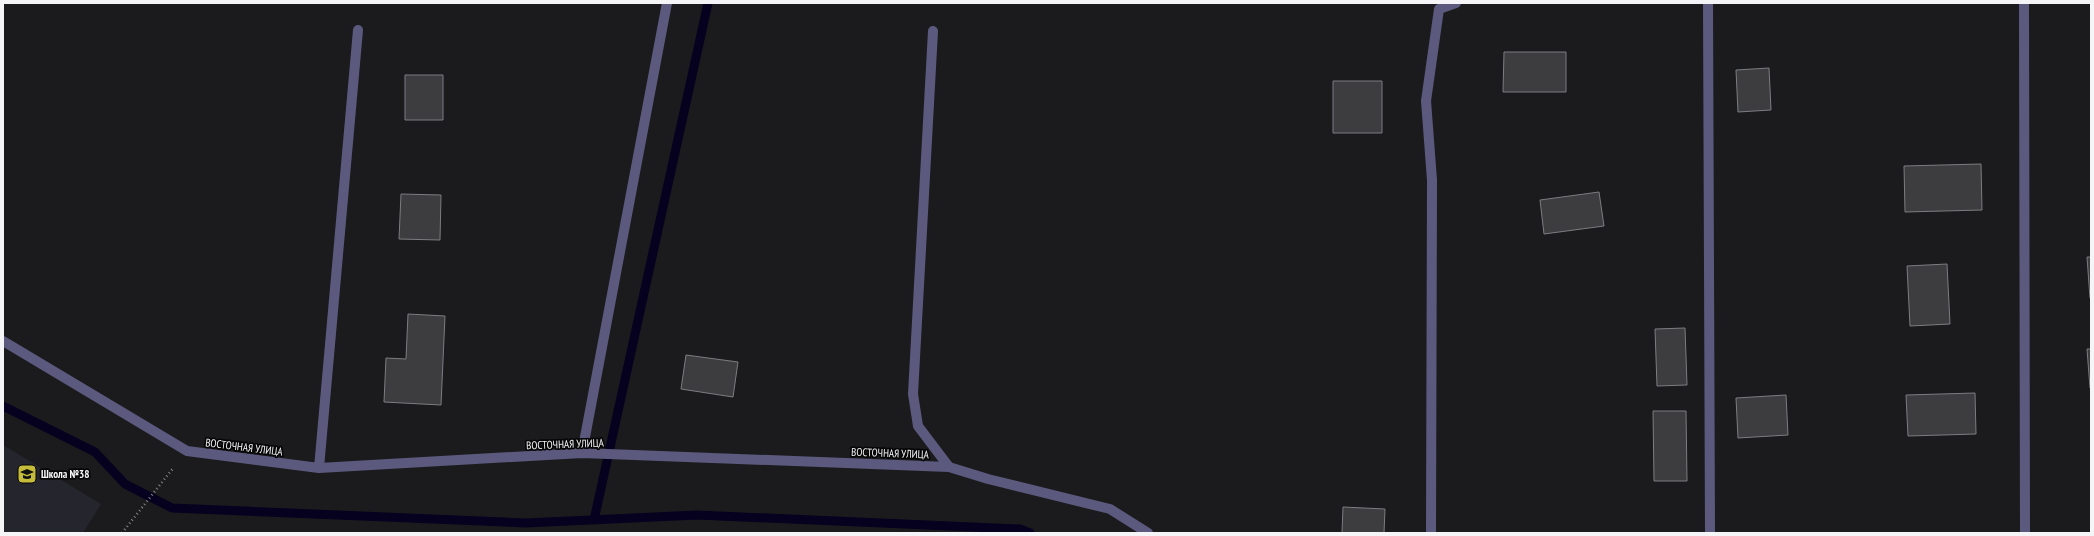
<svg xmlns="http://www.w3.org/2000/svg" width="2094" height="536" font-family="'PT Sans Narrow',sans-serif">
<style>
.built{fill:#25252d}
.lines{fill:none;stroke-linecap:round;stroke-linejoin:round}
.stream{stroke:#06011f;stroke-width:9}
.building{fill:#3d3d40;stroke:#7c7d80}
.path{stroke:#868688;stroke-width:2.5;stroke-dasharray:1 3;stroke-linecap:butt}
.service{stroke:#5b5a7e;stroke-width:10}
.minor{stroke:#5b5a7e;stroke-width:10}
.labels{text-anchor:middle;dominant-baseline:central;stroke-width:3.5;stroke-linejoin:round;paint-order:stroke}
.street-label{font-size:11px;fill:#f5f5f7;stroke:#060607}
.poi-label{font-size:11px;font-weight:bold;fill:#f5f5f7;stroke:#060607;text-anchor:start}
</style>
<rect width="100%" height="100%" fill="#1b1b1e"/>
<path class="built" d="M 3,445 L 101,504 L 83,533 L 3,533 Z"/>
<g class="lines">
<path class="stream" d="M 3,406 L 95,452 L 125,484 L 172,508 L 526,523 L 697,515 L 1020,529 L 1030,533
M 594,520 L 708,3"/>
</g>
<path class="building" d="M 1504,52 L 1566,52 L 1566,92 L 1503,92 Z
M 1769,68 L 1771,110 L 1738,112 L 1736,70 Z
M 405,75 L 443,75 L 443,120 L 405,120 Z
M 1333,81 L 1382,81 L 1382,133 L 1333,133 Z
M 1981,164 L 1982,210 L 1905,212 L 1904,166 Z
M 1599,192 L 1604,226 L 1544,234 L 1540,200 Z
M 401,194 L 441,195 L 440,240 L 399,239 Z
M 2087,257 L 2091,257 L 2091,298 L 2090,298 Z
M 1947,264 L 1950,324 L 1910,326 L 1907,266 Z
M 408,314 L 445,316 L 441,405 L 384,402 L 386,358 L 406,359 Z
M 1685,328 L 1687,385 L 1657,386 L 1655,329 Z
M 2087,349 L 2091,349 L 2091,388 L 2090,388 Z
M 686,355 L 738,362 L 733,397 L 681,389 Z
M 1975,393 L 1976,434 L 1908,436 L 1906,395 Z
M 1786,395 L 1788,435 L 1738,438 L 1736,398 Z
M 1653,411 L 1686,411 L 1687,481 L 1654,481 Z
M 1343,507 L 1385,509 L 1384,533 L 1342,533 Z"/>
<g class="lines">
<path class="path" d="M 122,533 L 174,467"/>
<path class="service" d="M 2024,3 L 2025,533
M 933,31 L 913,394 L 918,426 L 949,467"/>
<path class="minor" d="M 1708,3 L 1710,533
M 3,341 L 187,451 L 319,468 L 582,453 L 949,467 L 988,479 L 1110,509 L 1148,533
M 582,453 L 667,3
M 319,468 L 358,30
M 1431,533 L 1432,180 L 1426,101 L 1439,9 L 1456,3"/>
</g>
<defs>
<g id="school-square" transform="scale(1)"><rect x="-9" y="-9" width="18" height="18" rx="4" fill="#c6bc3c" stroke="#060607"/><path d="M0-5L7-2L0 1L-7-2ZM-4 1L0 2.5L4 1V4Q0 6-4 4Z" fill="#111"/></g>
</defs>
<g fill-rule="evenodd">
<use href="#school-square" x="27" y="474"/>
</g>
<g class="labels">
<g class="street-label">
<text transform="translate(565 444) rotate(-2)">ВОСТОЧНАЯ УЛИЦА</text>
<text transform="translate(244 447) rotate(7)">ВОСТОЧНАЯ УЛИЦА</text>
<text transform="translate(890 453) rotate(2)">ВОСТОЧНАЯ УЛИЦА</text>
</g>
<g class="poi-label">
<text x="41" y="474">Школа №38</text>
</g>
</g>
<rect width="2094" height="536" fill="none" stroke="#f5f5f7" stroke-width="8"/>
</svg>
